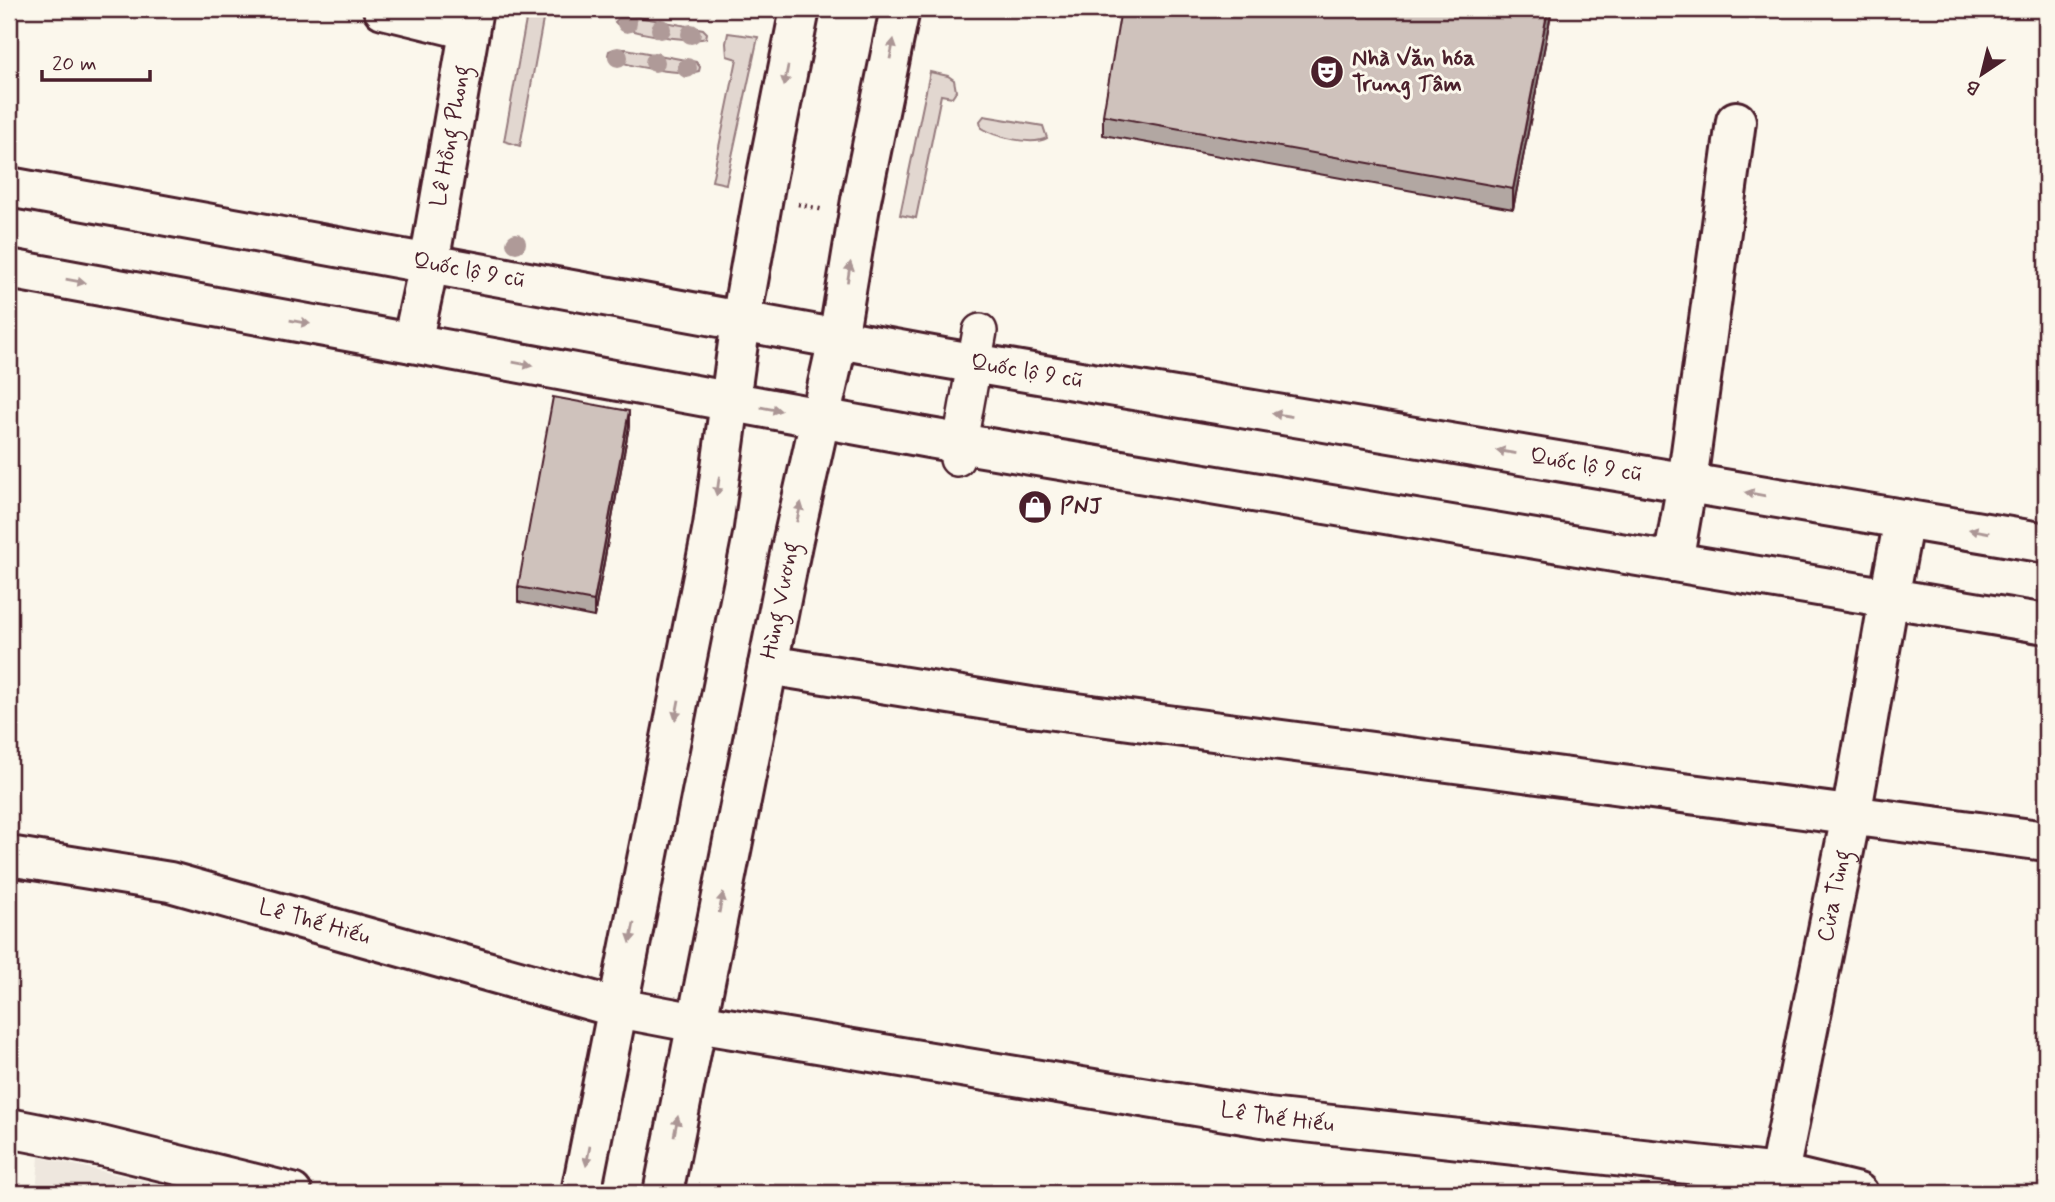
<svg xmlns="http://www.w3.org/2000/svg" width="2055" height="1202" font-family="Mynerve,sans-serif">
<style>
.built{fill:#eee7de}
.grass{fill:#e2d7d0;stroke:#967b7e;stroke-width:2}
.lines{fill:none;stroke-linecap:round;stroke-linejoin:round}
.pedestrian-casing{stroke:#4a1f2b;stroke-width:38}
.minor-casing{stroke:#4a1f2b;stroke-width:44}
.tertiary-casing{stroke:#4a1f2b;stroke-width:44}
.secondary-casing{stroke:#4a1f2b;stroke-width:44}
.primary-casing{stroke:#4a1f2b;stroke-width:44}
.path{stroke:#4a1f2b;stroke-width:4.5;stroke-dasharray:2 5;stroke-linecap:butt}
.pedestrian{stroke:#fbf7ec;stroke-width:33}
.minor{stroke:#fbf7ec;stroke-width:38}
.tertiary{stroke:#fbf7ec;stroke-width:38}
.secondary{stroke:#fbf7ec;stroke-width:38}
.primary{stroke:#fbf7ec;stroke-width:38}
.tree{fill:#af9a98}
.wall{fill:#b2a7a2;stroke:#4a1f2b;stroke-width:2}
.shaded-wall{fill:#918884;stroke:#4a1f2b;stroke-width:2}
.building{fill:#cfc2bc;stroke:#4a1f2b;stroke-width:2}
.oneway{fill:#ab9695}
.labels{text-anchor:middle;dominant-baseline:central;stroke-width:6;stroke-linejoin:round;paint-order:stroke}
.poi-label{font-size:23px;font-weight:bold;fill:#4a1f2b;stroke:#fbf7ec;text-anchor:start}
.street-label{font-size:23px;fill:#4a1f2b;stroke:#fbf7ec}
</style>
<rect width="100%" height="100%" fill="#fbf7ec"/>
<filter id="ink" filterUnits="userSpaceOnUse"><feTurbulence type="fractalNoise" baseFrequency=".0143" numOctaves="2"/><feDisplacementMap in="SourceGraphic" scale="14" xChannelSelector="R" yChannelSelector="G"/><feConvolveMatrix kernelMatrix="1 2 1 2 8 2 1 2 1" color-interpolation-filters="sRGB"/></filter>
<g filter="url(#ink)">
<path class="built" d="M 39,1157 L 199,1193 L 36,1193 Z"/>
<path class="grass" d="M 528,9 L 545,9 L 520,146 L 504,141 Z
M 622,16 L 633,16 L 703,29 L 707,33 L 706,38 C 693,43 623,33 615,22 Z
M 728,33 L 758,37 L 726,184 L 712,181 L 737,59 L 727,56 L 726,43 Z
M 614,49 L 626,49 L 696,62 L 700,67 L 699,71 C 686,76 616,66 608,55 L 609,51 Z
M 930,72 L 948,76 L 954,80 L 956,91 L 952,97 L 941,95 L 916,218 L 900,215 Z
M 984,116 L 1043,126 L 1047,138 C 1032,146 995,137 981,128 L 980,121 Z"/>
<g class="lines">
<g class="pedestrian-casing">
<path id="pedestrian" d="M 957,459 L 980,331"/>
</g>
<g class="minor-casing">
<g id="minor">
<path d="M 383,9 L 469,30"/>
<path d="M 1687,482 L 1736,121"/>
<path d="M 768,665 L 1031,707 L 2046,841"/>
<path id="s1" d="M 9,856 L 170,882 L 618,1008"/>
<path id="s2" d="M 697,1023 L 1268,1118 L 1779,1174 L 1858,1193"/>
<path d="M 9,1128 L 101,1146 L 292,1193"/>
<path id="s3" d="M 1775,1193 L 1851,816 L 1889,598"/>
</g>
</g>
<g class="tertiary-casing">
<g id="tertiary">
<path id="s4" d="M 429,264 L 473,9"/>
</g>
</g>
<g class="secondary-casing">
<g id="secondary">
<path d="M 618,1008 L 697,1023"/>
<path d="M 581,1193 L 713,526 L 741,321 L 766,180 L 800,9"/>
<path id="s5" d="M 663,1193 L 792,544 L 838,339 L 861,200 L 900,9"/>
</g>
</g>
<g class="primary-casing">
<g id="primary">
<path id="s6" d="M 9,187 L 943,358 L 2046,543"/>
<path d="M 9,269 L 929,438 L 2046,624"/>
<path d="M 412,343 L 429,264"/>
<path d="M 1673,562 L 1687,482"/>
<path d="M 1889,598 L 1904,519"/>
</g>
</g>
<path class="path" d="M 798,204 L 824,210"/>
<use href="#pedestrian" class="pedestrian"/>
<use href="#minor" class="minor"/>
<use href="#tertiary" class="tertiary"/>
<use href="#secondary" class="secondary"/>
<use href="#primary" class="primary"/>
</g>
<g class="tree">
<circle cx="627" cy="23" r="10"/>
<circle cx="661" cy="29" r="10"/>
<circle cx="691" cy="34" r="10"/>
<circle cx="618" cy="57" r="10"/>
<circle cx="655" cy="62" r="10"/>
<circle cx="687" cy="68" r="10"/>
<circle cx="516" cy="243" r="10"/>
</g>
<path class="wall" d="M 1552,9 L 1513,209 L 1103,135 L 1103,115 Z
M 629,426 L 594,617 L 518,602 L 518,587 Z"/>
<path class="shaded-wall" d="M 1548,9 L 1552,9 L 1513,209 L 1513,189 Z
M 629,411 L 629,426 L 594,617 L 594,601 Z"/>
<path class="building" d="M 1121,9 L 1548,9 L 1513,189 L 1103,115 Z
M 553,397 L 629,411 L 594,601 L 518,587 Z"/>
<defs><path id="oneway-solid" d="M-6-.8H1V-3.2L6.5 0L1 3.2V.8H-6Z" transform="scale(1.75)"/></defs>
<g class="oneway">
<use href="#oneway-solid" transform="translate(892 49) rotate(-79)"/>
<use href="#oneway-solid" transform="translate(786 76) rotate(101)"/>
<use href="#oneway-solid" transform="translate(849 272) rotate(-81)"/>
<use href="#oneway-solid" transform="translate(76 281) rotate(10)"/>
<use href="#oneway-solid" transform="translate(300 322) rotate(10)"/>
<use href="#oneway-solid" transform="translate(523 364) rotate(10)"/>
<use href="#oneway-solid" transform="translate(771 409) rotate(10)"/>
<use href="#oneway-solid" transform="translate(1282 415) rotate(-171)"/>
<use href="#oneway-solid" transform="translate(1506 452) rotate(-171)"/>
<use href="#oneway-solid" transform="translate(718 486) rotate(98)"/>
<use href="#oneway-solid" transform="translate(1755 494) rotate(-170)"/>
<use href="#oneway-solid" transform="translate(799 512) rotate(-77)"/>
<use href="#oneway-solid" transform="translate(1979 531) rotate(-170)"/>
<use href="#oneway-solid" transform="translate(677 710) rotate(101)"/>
<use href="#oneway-solid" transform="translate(721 903) rotate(-79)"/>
<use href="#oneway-solid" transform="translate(632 933) rotate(101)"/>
<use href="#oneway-solid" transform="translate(676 1126) rotate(-79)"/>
<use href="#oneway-solid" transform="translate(588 1156) rotate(101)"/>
</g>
</g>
<defs>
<g id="theatre-disc" transform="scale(1.75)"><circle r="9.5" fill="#4a1f2b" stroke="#fbf7ec"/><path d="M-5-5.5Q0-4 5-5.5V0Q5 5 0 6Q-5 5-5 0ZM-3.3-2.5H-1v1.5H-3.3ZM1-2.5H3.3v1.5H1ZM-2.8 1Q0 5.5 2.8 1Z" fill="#fff"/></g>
<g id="shop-disc" transform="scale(1.75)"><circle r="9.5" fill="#4a1f2b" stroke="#fbf7ec"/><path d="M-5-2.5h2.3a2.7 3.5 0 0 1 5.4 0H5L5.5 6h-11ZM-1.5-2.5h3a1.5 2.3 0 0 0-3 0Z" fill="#fff"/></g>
</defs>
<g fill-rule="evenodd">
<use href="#theatre-disc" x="1327" y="72"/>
<use href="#shop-disc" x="1035" y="507"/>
</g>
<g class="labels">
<g class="poi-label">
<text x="1352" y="59">Nhà Văn hóa<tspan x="1352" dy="26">Trung Tâm</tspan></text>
<text x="1060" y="507">PNJ</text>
</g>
<g class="street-label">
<text stroke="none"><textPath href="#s4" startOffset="130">Lê Hồng Phong</textPath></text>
<text stroke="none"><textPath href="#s6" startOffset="467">Quốc lộ 9 cũ</textPath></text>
<text stroke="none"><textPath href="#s6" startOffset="1034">Quốc lộ 9 cũ</textPath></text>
<text stroke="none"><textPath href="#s6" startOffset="1601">Quốc lộ 9 cũ</textPath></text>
<text stroke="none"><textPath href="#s5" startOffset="604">Hùng Vương</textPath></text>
<text stroke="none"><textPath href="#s3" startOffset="303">Cửa Tùng</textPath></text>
<text stroke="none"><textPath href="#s1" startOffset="313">Lê Thế Hiếu</textPath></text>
<text stroke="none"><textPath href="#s2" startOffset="588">Lê Thế Hiếu</textPath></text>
</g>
</g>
<rect width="2055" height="1202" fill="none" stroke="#fbf7ec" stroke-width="35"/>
<rect x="18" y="18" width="2020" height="1167" fill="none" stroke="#4a1f2b" stroke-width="2.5" filter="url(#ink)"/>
<g transform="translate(1982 74) rotate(215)" stroke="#fbf7ec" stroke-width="5" paint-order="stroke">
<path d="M0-5L12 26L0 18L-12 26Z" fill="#4a1f2b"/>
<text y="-10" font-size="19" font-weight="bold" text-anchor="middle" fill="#4a1f2b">B</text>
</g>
<path d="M42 70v10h108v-10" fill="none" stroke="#4a1f2b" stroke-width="3.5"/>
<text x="52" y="70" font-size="21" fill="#4a1f2b" stroke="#fbf7ec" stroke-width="5" paint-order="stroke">20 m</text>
</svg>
